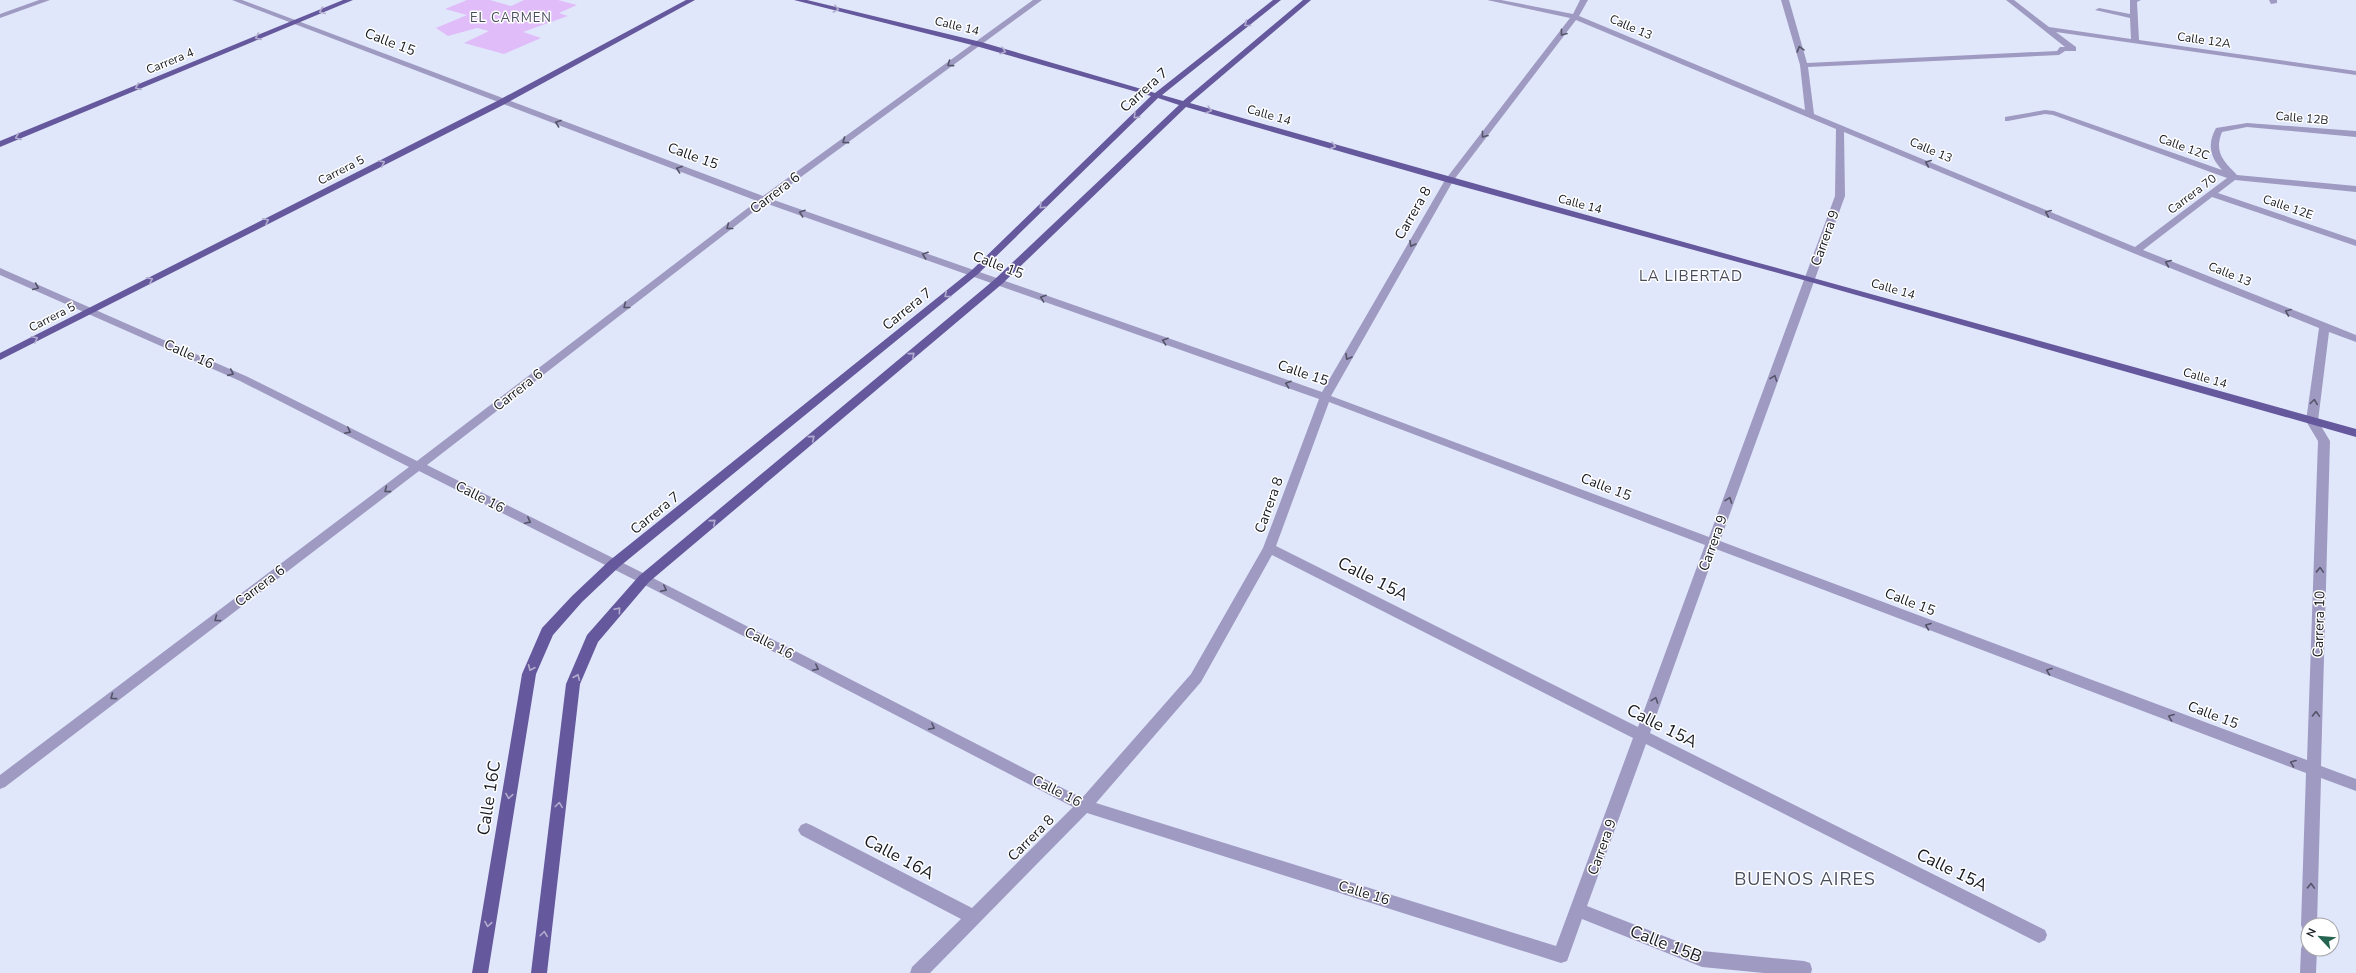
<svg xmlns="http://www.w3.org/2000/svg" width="2356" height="973" font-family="'Nunito Sans',sans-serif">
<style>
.green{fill:#e0bcf9}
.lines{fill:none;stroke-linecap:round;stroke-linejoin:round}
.minor{fill:#9f9ac2;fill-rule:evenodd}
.major{fill:#65589d;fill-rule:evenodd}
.oneway{stroke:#b2acce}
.oneway2{stroke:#545469}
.labels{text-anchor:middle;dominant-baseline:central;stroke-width:3;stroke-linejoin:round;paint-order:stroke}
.far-street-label{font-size:12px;fill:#171a21;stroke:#fff}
.far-neighbourhood-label{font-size:13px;letter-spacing:1px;fill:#484d5e;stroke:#fff}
.street-label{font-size:14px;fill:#171a21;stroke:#fff}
.neighbourhood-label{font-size:15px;letter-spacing:1px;fill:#484d5e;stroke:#fff}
.near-street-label{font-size:17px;fill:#171a21;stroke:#fff}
.near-neighbourhood-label{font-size:18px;letter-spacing:1px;fill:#484d5e;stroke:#fff}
</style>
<rect width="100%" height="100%" fill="#e0e7fb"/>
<path class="green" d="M 467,0 L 490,0 L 511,6 L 524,0 L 558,0 L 577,5 L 559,13 L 568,16 L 523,32 L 541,38 L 504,54 L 464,43 L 489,31 L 477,28 L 448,36 L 436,28 L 467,15 L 445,9 Z"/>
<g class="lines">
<path class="minor" d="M 39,0 L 50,0 L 0,18 L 0,14 Z
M 232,0 L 242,0 L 763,196 L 1033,0 L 1042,0 L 771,199 L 1322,392 L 1445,180 L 1570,18 L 1487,0 L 1501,0 L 1573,14 L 1580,0 L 1588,0 L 1579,16 L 1805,110 L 1800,65 L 1781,0 L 1789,0 L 1807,63 L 2057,51 L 2060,47 L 2065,47 L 2006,0 L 2014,0 L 2049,27 L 2131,39 L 2130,18 L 2095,10 L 2099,8 L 2130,14 L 2130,0 L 2141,0 L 2137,2 L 2139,40 L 2356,71 L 2356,75 L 2056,32 L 2076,47 L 2076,51 L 2065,51 L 2059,55 L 1808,67 L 1814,114 L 2135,247 L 2227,178 L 2053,115 L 2045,114 L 2008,121 L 2005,121 L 2005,117 L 2045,110 L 2054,111 L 2222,170 C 2210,157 2207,144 2216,128 L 2247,123 L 2356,131 L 2356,137 L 2247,127 L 2222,132 C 2214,152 2223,161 2237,175 L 2356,186 L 2356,192 L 2235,180 L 2218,193 L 2356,240 L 2356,246 L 2212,197 L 2143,250 L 2356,335 L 2356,342 L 2329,332 L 2318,421 L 2330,441 L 2321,766 L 2356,779 L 2356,791 L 2321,778 L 2317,925 L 2308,925 L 2308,932 L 2303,930 L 2301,925 L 2306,773 L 1716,549 L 1650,733 L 2045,930 L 2047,935 L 2045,940 L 2039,943 L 2033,940 L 1646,744 L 1587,906 L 1702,951 L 1804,961 L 1810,963 L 1812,969 L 1811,973 L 1764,973 L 1702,967 L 1582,919 L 1567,961 L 1561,963 L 1087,813 L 930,973 L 910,973 L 912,967 L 961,919 L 801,835 L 798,830 L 801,825 L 806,823 L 811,825 L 972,908 L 1073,807 L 639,582 L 419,471 L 5,787 L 0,789 L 0,775 L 409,467 L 240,381 L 0,275 L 0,268 L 248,377 L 417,461 L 757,201 ZM 1576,20 L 1836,129 L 1835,196 L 1709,537 L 1331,396 L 1453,181 ZM 1844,132 L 2133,253 L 2319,328 L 2306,421 L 2318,441 L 2307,760 L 1720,541 L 1845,196 ZM 765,203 L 1319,399 L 1263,548 L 1191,674 L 1082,798 L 649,576 L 427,465 ZM 1329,402 L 1705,545 L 1638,727 L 1276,546 ZM 1272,555 L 1633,738 L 1556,946 L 1096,803 L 1201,682 Z
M 2269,0 L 2277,0 L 2277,3 L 2271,4 Z
M 2308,942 L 2308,949 L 2317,949 L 2316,973 L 2300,973 L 2301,949 L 2303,943 Z"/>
<path class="major" d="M 343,0 L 353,0 L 0,147 L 0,141 Z
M 686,0 L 695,0 L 505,104 L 0,360 L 0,353 L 499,100 Z
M 794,0 L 807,0 L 981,42 L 1155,93 L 1273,0 L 1281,0 L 1162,95 L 1183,101 L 1303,0 L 1311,0 L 1190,103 C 1578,214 1967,320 2356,429 L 2356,437 L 1807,281 L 1446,182 L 1186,107 L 1002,284 L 649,582 L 598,642 L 580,684 L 547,973 L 531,973 L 566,684 L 587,635 L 639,576 L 994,280 L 1179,105 L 1158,98 L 978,274 L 619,567 L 582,602 L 553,635 L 536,674 L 488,973 L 472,973 L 522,674 L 542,628 L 572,596 L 609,561 L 972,270 L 1151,96 L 976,46 Z"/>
</g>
<defs><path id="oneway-chevron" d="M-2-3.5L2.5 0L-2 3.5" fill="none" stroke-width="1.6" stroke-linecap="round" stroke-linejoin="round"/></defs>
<g class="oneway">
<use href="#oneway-chevron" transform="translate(836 9) rotate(14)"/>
<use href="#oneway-chevron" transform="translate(322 11) rotate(158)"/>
<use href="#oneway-chevron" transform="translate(1247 24) rotate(142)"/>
<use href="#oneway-chevron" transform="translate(258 37) rotate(158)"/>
<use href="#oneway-chevron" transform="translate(1003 51) rotate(16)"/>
<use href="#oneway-chevron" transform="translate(138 87) rotate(158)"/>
<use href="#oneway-chevron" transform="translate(1209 110) rotate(16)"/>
<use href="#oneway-chevron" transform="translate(1136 116) rotate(136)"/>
<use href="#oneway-chevron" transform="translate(18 137) rotate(158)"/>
<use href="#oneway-chevron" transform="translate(1333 146) rotate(16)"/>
<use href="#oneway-chevron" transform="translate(382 163) rotate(-27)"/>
<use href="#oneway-chevron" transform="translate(1042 206) rotate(136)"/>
<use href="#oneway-chevron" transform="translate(266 221) rotate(-27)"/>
<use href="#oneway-chevron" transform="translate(150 280) rotate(-27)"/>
<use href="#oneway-chevron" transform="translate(947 295) rotate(141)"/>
<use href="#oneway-chevron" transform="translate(35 339) rotate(-27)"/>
<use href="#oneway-chevron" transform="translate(912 355) rotate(-40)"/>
<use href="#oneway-chevron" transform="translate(812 438) rotate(-40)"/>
<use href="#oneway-chevron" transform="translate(713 522) rotate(-40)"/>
<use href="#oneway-chevron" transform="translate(618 610) rotate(-49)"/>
<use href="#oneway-chevron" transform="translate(531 668) rotate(113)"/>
<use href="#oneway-chevron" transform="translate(577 677) rotate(-67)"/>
<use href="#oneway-chevron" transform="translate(509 796) rotate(99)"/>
<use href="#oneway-chevron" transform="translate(559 805) rotate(-83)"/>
<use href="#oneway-chevron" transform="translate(488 924) rotate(99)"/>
<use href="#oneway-chevron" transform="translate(544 934) rotate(-83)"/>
</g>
<g class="oneway2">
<use href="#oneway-chevron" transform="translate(1563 33) rotate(128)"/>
<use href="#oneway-chevron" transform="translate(1800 49) rotate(-106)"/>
<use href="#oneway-chevron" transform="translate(950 64) rotate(144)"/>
<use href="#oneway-chevron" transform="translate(558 123) rotate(-160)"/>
<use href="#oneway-chevron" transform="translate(1484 135) rotate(128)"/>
<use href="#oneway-chevron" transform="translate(845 141) rotate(144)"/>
<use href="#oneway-chevron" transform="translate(1928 163) rotate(-157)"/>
<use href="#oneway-chevron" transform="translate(679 169) rotate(-160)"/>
<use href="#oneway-chevron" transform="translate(802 213) rotate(-161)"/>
<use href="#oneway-chevron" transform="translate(2048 213) rotate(-157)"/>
<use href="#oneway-chevron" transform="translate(729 227) rotate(142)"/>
<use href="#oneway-chevron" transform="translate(1412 244) rotate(120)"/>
<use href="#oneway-chevron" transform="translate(925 255) rotate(-161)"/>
<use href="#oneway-chevron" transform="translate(2168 263) rotate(-158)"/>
<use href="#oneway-chevron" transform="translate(36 287) rotate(23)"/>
<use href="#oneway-chevron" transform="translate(1043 298) rotate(-161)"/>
<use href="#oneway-chevron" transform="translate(626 306) rotate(142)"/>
<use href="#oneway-chevron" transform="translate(2288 312) rotate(-158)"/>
<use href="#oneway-chevron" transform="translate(1165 341) rotate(-161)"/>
<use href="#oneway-chevron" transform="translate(1348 357) rotate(120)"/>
<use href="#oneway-chevron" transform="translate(231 373) rotate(24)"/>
<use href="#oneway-chevron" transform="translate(1774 378) rotate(-70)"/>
<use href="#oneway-chevron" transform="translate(1288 384) rotate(-161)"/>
<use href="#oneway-chevron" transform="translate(2314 402) rotate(-82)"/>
<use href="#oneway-chevron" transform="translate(348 431) rotate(27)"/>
<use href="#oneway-chevron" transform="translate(387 490) rotate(143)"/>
<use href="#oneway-chevron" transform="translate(1729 500) rotate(-70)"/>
<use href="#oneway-chevron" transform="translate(528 521) rotate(27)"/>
<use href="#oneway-chevron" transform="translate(2320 570) rotate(-88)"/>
<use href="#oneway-chevron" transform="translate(664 589) rotate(27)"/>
<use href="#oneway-chevron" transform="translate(217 619) rotate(143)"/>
<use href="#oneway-chevron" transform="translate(1928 626) rotate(-159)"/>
<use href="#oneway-chevron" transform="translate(816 668) rotate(27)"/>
<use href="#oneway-chevron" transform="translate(2049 671) rotate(-159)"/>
<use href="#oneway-chevron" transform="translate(113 697) rotate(143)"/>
<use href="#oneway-chevron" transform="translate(1655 700) rotate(-70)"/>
<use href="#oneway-chevron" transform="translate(2316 714) rotate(-88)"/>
<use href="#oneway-chevron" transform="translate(2171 717) rotate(-159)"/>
<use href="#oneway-chevron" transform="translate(932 727) rotate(27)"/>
<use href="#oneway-chevron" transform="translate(2293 763) rotate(-159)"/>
<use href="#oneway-chevron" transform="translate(2311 886) rotate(-88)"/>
</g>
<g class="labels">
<g class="far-street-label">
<text transform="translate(957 26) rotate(14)">Calle 14</text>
<text transform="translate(1631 27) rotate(23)">Calle 13</text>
<text transform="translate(2204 40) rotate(8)">Calle 12A</text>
<text transform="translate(170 61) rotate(-22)">Carrera 4</text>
<text transform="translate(1269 115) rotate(16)">Calle 14</text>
<text transform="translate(2302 118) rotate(5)">Calle 12B</text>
<text transform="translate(2184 147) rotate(20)">Calle 12C</text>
<text transform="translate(1931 150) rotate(23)">Calle 13</text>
<text transform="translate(341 170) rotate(-27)">Carrera 5</text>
<text transform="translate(2192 194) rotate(-37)">Carrera 70</text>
<text transform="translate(1580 204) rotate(15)">Calle 14</text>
<text transform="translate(2288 207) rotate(19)">Calle 12E</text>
<text transform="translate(2230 274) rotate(22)">Calle 13</text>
<text transform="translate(1893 289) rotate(16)">Calle 14</text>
<text transform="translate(52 317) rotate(-27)">Carrera 5</text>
<text transform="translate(2205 378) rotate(16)">Calle 14</text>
</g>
<g class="far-neighbourhood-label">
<text x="511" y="18">EL CARMEN</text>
</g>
<g class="street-label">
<text transform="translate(390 42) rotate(21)">Calle 15</text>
<text transform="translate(1144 90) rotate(-42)">Carrera 7</text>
<text transform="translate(693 156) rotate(20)">Calle 15</text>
<text transform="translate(775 193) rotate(-37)">Carrera 6</text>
<text transform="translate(1413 213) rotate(-60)">Carrera 8</text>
<text transform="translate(1825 238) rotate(-70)">Carrera 9</text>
<text transform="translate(998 265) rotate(21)">Calle 15</text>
<text transform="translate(907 309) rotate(-39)">Carrera 7</text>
<text transform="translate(189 354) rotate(24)">Calle 16</text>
<text transform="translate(1303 373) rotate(19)">Calle 15</text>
<text transform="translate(518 390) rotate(-38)">Carrera 6</text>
<text transform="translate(1606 487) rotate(21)">Calle 15</text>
<text transform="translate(480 497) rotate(27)">Calle 16</text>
<text transform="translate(1269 505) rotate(-70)">Carrera 8</text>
<text transform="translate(655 513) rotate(-39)">Carrera 7</text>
<text transform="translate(1713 543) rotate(-70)">Carrera 9</text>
<text transform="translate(260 586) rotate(-37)">Carrera 6</text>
<text transform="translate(1910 602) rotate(21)">Calle 15</text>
<text transform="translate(2319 624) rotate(-88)">Carrera 10</text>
<text transform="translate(769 643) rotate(27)">Calle 16</text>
<text transform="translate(2213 715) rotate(21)">Calle 15</text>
<text transform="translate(1057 791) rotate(27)">Calle 16</text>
<text transform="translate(1031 838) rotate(-45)">Carrera 8</text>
<text transform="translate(1602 847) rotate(-70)">Carrera 9</text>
<text transform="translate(1364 893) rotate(17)">Calle 16</text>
</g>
<g class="neighbourhood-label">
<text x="1691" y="276">LA LIBERTAD</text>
</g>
<g class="near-street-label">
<text transform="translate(1373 579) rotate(27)">Calle 15A</text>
<text transform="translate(1662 726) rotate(27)">Calle 15A</text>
<text transform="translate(489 798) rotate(-81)">Calle 16C</text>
<text transform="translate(899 857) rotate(28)">Calle 16A</text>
<text transform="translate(1952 870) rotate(26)">Calle 15A</text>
<text transform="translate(1666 944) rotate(21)">Calle 15B</text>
</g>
<g class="near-neighbourhood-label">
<text x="1805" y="879">BUENOS AIRES</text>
</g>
</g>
<g transform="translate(2320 937) rotate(296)"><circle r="19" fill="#ffffff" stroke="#a2a3a6"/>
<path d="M0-3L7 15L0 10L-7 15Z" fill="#256450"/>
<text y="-6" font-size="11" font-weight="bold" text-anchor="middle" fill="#171a21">N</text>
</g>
</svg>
